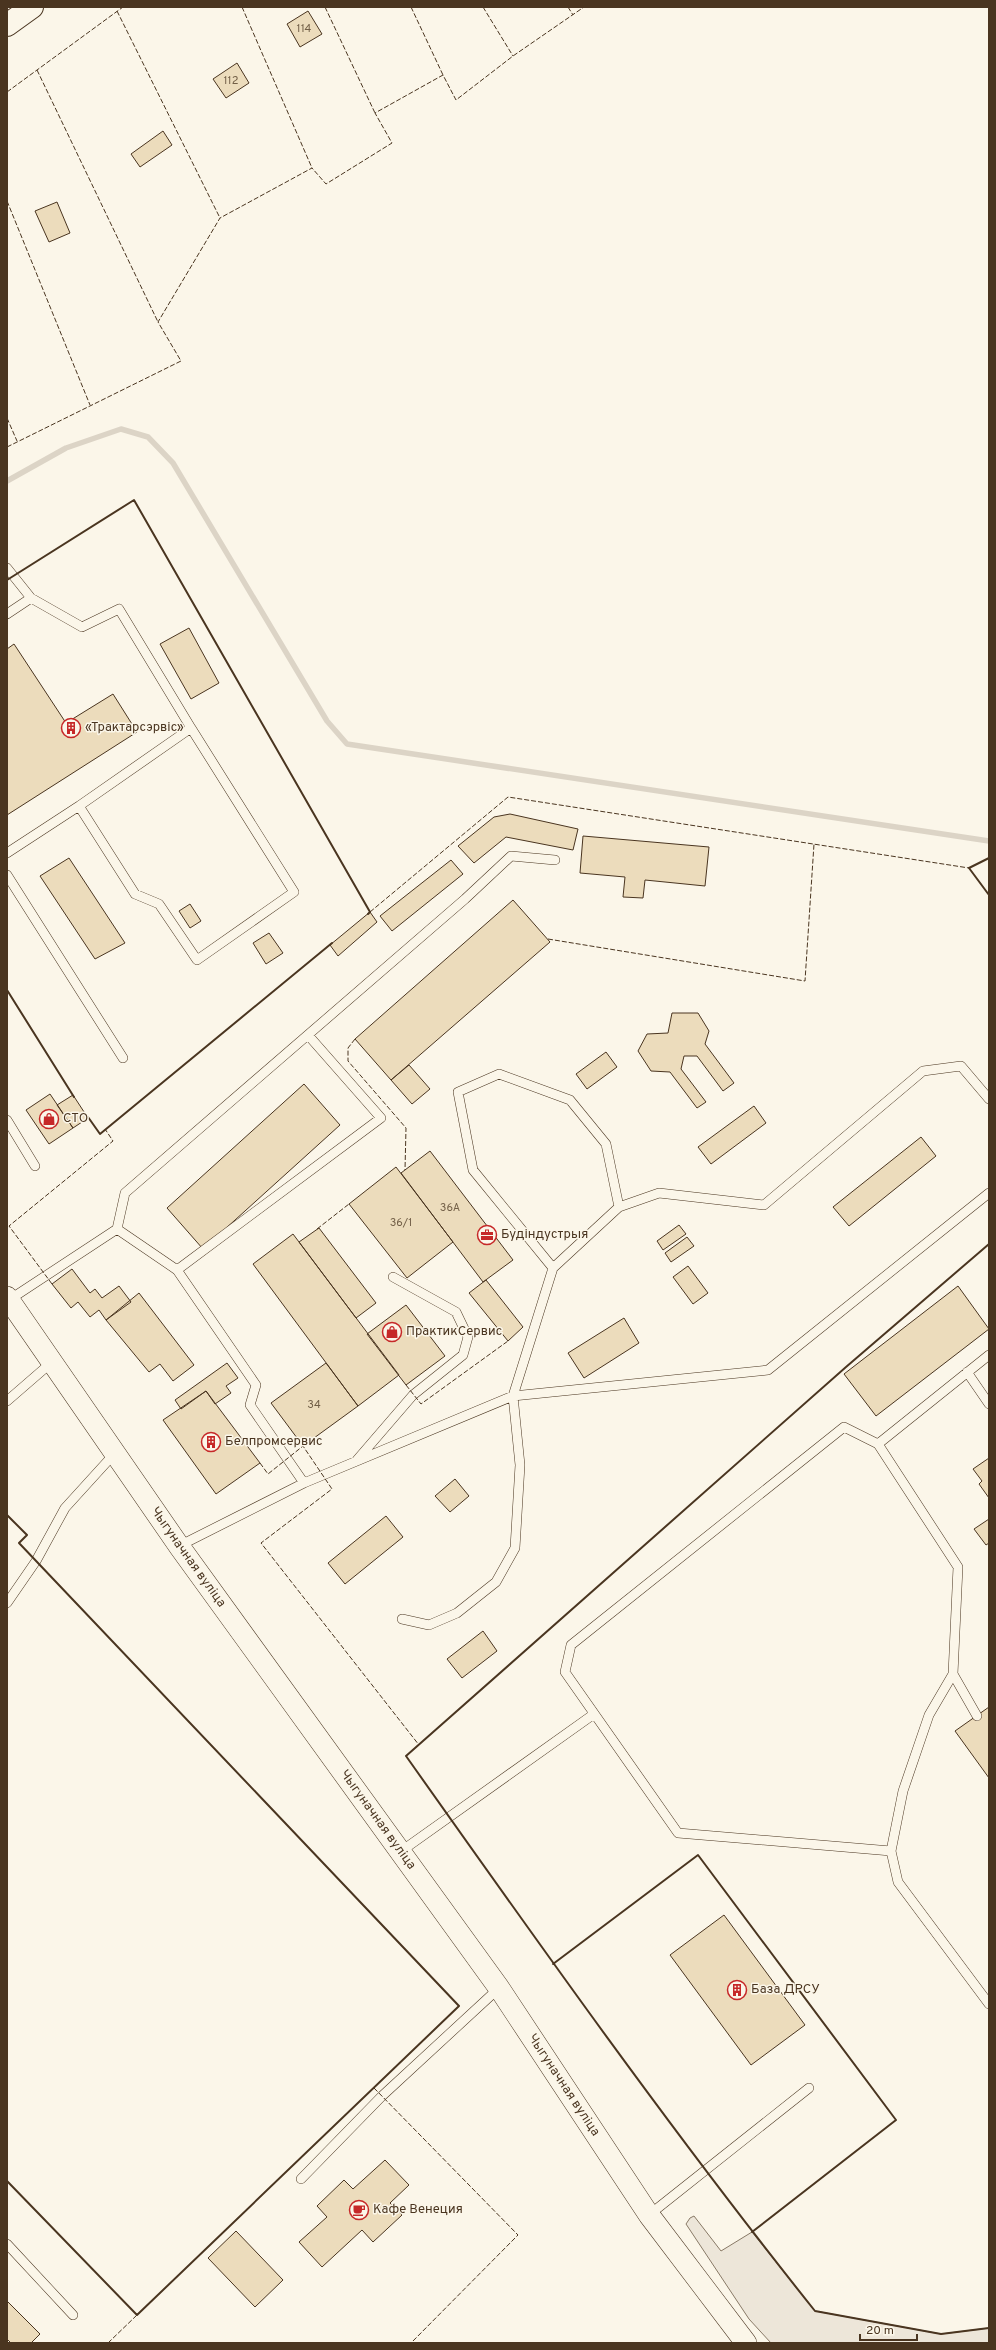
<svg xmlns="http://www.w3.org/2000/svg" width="996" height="2350" font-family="Overpass,sans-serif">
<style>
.green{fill:#ede6d9;stroke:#887966}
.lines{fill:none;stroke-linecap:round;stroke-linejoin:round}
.stream{stroke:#dcd4c6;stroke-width:5.5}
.building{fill:#ecdcbc;stroke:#4a3520}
.service-casing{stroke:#4a3520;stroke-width:10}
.tertiary-casing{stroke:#4a3520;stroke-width:22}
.primary-casing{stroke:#4a3520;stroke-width:24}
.service{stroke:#fbf6e9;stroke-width:9}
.tertiary{stroke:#fbf6e9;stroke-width:21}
.primary{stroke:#fbf6e9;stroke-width:22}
.fence{stroke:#4a3520;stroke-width:1;stroke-dasharray:5 2;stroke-linecap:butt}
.wall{stroke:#4a3520;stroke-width:2}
.labels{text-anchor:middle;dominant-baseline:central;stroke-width:3;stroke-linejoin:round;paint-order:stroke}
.number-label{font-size:11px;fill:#725f47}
.poi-label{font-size:13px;fill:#4a3520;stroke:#fbf6e9;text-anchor:start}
.street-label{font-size:13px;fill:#4a3520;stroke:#fbf6e9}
</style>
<rect width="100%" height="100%" fill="#fbf6e9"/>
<path class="green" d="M 694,2216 L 721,2251 L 752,2232 L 815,2311 L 941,2334 L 989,2328 L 989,2343 L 771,2343 L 749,2319 L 686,2224 L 690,2218 Z"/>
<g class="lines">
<path class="stream" d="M 7,481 L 66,448 L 121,429 L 148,437 L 173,463 L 327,721 L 347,744 L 989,841"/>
</g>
<path class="building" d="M 308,11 L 322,34 L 300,47 L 287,24 Z
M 237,63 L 249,83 L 226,98 L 213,79 Z
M 163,131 L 172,145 L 140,167 L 131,154 Z
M 57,202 L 70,233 L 49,242 L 35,211 Z
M 189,628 L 219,683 L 191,699 L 160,644 Z
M 14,644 L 66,723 L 113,694 L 137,732 L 7,815 L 7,649 Z
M 510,814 L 578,829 L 573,850 L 506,837 L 474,863 L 458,846 L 494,817 Z
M 583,836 L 709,847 L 705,886 L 645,880 L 643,898 L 623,897 L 625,877 L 580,873 Z
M 69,858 L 125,943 L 95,959 L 40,876 Z
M 451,860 L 463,874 L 392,931 L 380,916 Z
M 513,900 L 550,942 L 391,1080 L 355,1039 Z
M 190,904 L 201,921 L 190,928 L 179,911 Z
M 370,912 L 377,922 L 338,956 L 330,945 Z
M 269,933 L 283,953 L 266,964 L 253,943 Z
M 672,1013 L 698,1013 L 709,1031 L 705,1044 L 734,1083 L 723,1091 L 697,1056 L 684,1056 L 681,1069 L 706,1102 L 697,1108 L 670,1072 L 651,1071 L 638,1051 L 647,1034 L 668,1033 Z
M 606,1052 L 617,1067 L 587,1089 L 576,1074 Z
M 409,1065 L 430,1089 L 412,1104 L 391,1080 Z
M 304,1084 L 340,1125 L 203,1249 L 167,1208 Z
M 50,1094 L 73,1128 L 49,1144 L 26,1110 Z
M 73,1095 L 88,1118 L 73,1128 L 57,1105 Z
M 754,1106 L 766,1123 L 711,1164 L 698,1147 Z
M 921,1137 L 936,1156 L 849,1226 L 833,1207 Z
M 430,1151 L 513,1260 L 483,1282 L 401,1173 Z
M 396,1167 L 453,1242 L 407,1278 L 349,1204 Z
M 679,1225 L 686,1234 L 663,1250 L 657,1241 Z
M 319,1228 L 376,1303 L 356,1318 L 299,1242 Z
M 293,1234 L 399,1375 L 358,1406 L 253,1264 Z
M 687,1237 L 694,1246 L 671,1262 L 665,1253 Z
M 688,1266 L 708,1293 L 693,1304 L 673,1277 Z
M 72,1269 L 90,1293 L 95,1289 L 102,1298 L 119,1286 L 131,1302 L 106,1320 L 99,1310 L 90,1317 L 78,1302 L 71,1308 L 52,1284 Z
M 486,1280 L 523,1327 L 508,1341 L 469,1293 Z
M 958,1286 L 989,1329 L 876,1416 L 844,1374 Z
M 139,1293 L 194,1365 L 173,1381 L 160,1364 L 149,1372 L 106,1320 Z
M 406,1305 L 445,1356 L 406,1385 L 367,1334 Z
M 624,1318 L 639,1343 L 584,1378 L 568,1353 Z
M 227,1363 L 238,1378 L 226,1386 L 231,1393 L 215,1404 L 206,1391 L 181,1409 L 175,1400 Z
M 326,1363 L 358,1406 L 303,1446 L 271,1403 Z
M 206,1391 L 260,1463 L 216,1494 L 163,1420 Z
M 989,1458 L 989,1498 L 979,1484 L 982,1481 L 973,1469 Z
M 455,1479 L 469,1496 L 450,1512 L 435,1496 Z
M 386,1516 L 403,1537 L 345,1584 L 328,1563 Z
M 989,1519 L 989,1543 L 986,1545 L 974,1529 Z
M 483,1631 L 497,1651 L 462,1678 L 447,1659 Z
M 989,1707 L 989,1778 L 955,1731 Z
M 724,1915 L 805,2025 L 751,2065 L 670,1955 Z
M 385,2160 L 409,2185 L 390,2203 L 402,2215 L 373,2242 L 362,2230 L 322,2267 L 299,2242 L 327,2217 L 317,2206 L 344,2180 L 353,2189 Z
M 236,2231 L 283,2280 L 255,2307 L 208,2258 Z
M 7,2301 L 40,2334 L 31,2343 L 11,2343 L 7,2339 Z"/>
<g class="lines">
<g class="service-casing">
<path id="service" d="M 7,568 L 31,598
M 7,614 L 31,598 L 82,627 L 119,609 L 191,728
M 7,853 L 79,806 L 191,728 L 294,892 L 197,960 L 159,904 L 135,894 L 79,806
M 7,875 L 123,1058
M 7,1120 L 35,1166
M 619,1207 L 659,1193 L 764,1205 L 923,1071 L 961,1066 L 989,1099
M 117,1229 L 177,1270 L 381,1118 L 308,1035
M 177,1270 L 256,1385 L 250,1405 L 304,1483 L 179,1546
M 9,1300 L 117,1229 L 125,1193 L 465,899 L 511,856 L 555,860
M 967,1372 L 989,1404
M 7,1401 L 52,1362
M 878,1444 L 844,1427 L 571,1645 L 565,1672 L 678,1833 L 891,1851 L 898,1882 L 989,2004
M 357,1460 L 413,1395 L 463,1355 L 468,1337 L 456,1312 L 393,1277
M 304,1483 L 513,1396 L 768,1370 L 989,1193
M 7,1603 L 36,1561 L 65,1508 L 115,1453
M 402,1619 L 429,1625 L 457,1613 L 496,1582 L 515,1548 L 520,1465 L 513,1396 L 553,1268 L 473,1170 L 458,1092 L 499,1074 L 570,1100 L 606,1144 L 619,1207 L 553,1268
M 977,1716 L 953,1674 L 958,1567 L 878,1444 L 989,1355
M 891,1851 L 903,1791 L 929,1715 L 953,1674
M 400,1852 L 594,1714
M 301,2179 L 382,2096 L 499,1988
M 649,2215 L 809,2088
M 7,2244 L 73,2315"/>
</g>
<g class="tertiary-casing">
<g id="tertiary">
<path id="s1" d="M 7,1297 L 179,1546 L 499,1988 L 649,2215 L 746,2343"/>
</g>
</g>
<g class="primary-casing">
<path id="primary" d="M 7,25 L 32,7"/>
</g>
<use href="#service" class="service"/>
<use href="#tertiary" class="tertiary"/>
<use href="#primary" class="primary"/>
<path class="fence" d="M 242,7 L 312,168
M 325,7 L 375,113
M 411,7 L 443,75
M 483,7 L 513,56
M 568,7 L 573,15
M 117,11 L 220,218
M 37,70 L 158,322
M 7,92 L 123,7
M 7,201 L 90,405
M 7,418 L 17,441
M 7,447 L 181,361 L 158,322 L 220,218 L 312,168 L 326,184 L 392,143 L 375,113 L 443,75 L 456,100 L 513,56 L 584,7
M 370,912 L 508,797 L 969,868
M 548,939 L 805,981 L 814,844
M 355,1039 L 348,1048 L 348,1061 L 406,1128 L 405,1170
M 317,1229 L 349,1204
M 52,1284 L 9,1226 L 113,1141 L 105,1129
M 406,1385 L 421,1404 L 508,1341
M 260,1463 L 268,1474 L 303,1446 L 332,1489 L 261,1543 L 419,1745
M 374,2088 L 518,2235 L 411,2343
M 108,2343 L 137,2315"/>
<path class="wall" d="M 7,580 L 134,500 L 370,912 L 368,914
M 989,858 L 969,868 L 989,895
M 7,990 L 74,1097
M 88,1117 L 100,1134 L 332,943
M 989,1244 L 846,1367 L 406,1756 C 539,1944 672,2132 815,2311 L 941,2334 L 989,2328
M 7,1515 L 27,1535 L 19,1543 L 459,2006 L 137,2315 L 7,2181
M 553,1964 L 698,1855 L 896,2120 L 752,2232"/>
</g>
<defs>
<g id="building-ring" transform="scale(1)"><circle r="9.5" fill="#fbf6e9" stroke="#c62828" stroke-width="1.5"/><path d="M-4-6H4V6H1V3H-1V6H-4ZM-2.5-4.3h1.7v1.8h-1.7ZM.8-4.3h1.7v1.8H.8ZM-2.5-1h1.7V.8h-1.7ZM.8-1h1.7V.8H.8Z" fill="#c62828"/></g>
<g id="shop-ring" transform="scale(1)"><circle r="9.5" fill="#fbf6e9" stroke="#c62828" stroke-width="1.5"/><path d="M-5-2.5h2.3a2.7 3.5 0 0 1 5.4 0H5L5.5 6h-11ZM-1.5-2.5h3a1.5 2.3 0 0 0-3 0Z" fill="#c62828"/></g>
<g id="office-ring" transform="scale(1)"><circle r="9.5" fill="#fbf6e9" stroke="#c62828" stroke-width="1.5"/><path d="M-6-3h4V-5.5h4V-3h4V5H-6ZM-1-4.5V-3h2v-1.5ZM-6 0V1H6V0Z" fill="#c62828"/></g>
<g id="cafe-ring" transform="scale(1)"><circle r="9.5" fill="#fbf6e9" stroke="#c62828" stroke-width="1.5"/><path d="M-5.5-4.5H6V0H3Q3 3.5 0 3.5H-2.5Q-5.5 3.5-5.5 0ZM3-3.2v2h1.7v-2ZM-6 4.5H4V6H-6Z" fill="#c62828"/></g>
</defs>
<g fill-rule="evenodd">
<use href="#building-ring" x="71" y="728"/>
<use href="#shop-ring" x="49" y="1119"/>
<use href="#office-ring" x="487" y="1235"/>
<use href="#shop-ring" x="392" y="1332"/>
<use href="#building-ring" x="211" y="1442"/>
<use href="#building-ring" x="737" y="1990"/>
<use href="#cafe-ring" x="359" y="2210"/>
</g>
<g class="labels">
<g class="number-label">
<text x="304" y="29">114</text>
<text x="231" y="81">112</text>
<text x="450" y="1208">36А</text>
<text x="401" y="1223">36/1</text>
<text x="314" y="1405">34</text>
</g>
<g class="poi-label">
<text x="85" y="728">«Трактарсэрвіс»</text>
<text x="63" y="1119">СТО</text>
<text x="501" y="1235">Будіндустрыя</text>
<text x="406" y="1332">ПрактикСервис</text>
<text x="225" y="1442">Белпромсервис</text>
<text x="751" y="1990">База ДРСУ</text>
<text x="373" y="2210">Кафе Венеция</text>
</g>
<g class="street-label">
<text stroke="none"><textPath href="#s1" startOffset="317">Чыгуначная вуліца</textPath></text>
<text stroke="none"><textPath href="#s1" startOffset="641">Чыгуначная вуліца</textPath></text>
<text stroke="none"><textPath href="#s1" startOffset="965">Чыгуначная вуліца</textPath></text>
</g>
</g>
<rect width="996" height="2350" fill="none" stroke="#4a3520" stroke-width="16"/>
<path d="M860 2334v6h57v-6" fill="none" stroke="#4a3520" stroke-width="2"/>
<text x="866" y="2334" font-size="12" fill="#4a3520" stroke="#fbf6e9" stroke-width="3" paint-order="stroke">20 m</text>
</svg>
